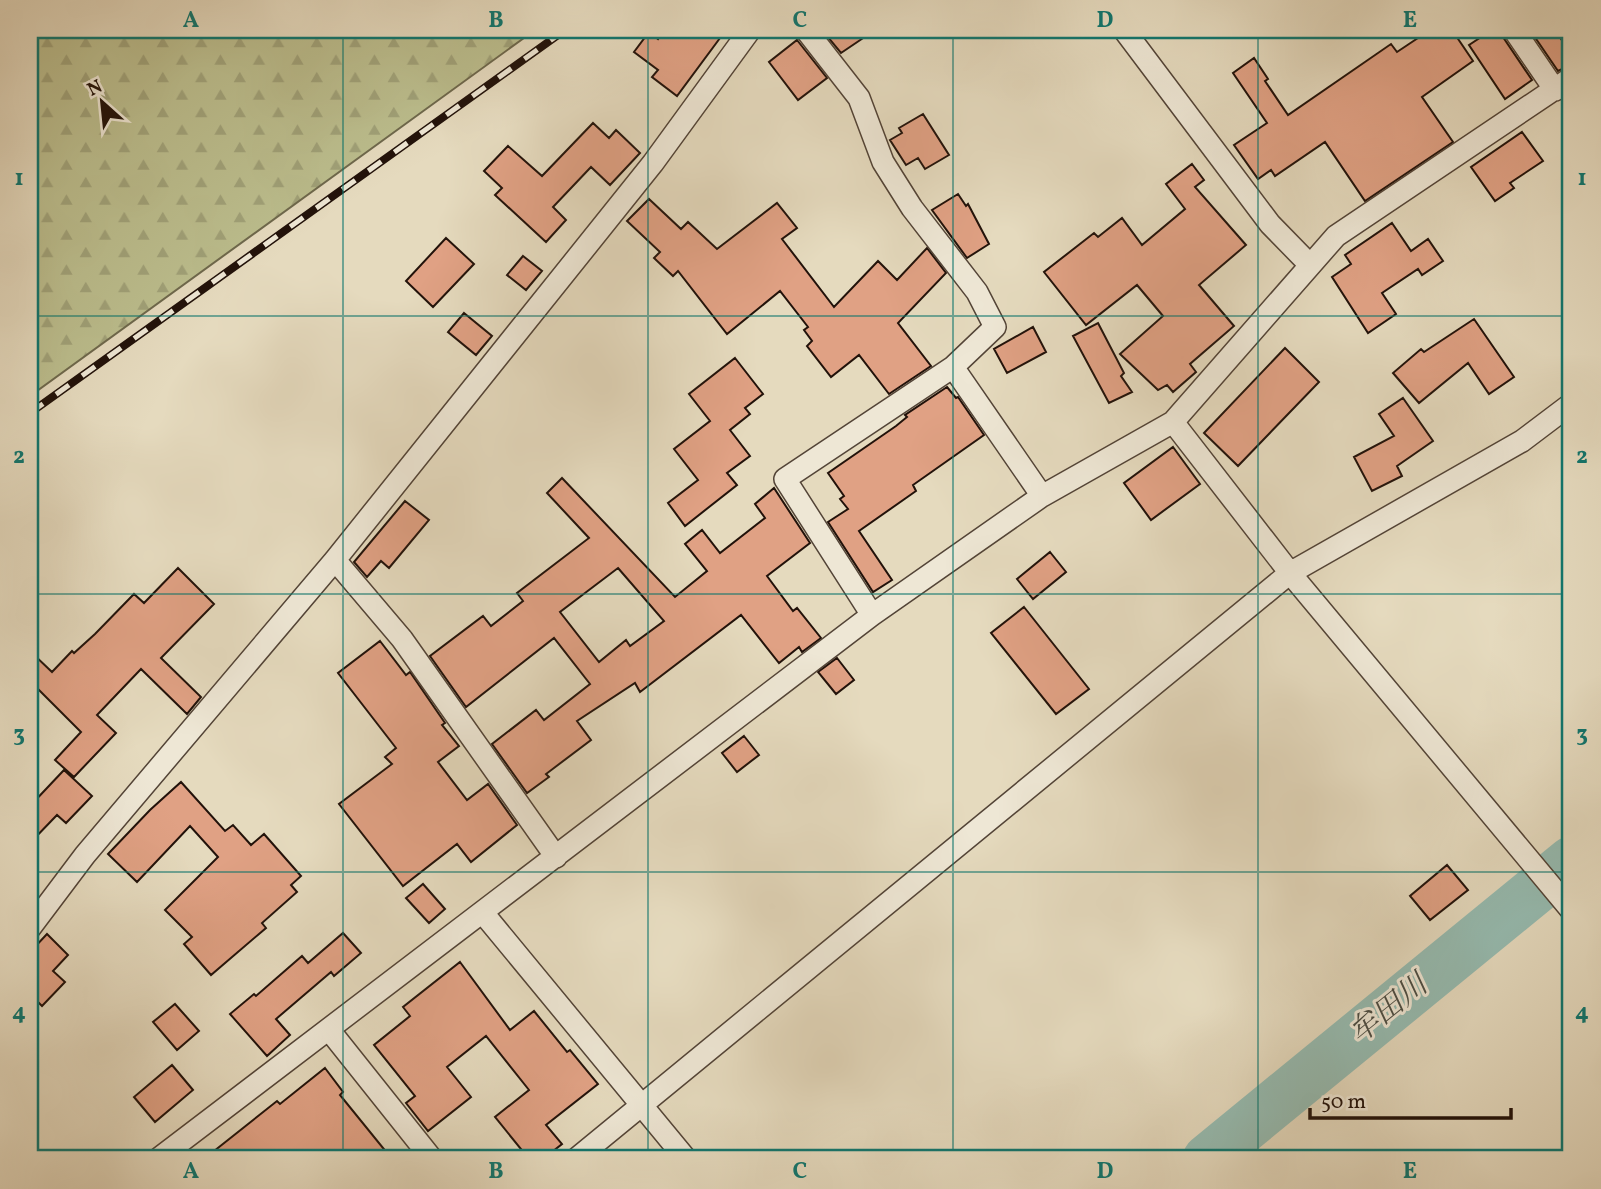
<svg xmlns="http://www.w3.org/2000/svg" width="1601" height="1189" font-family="Vollkorn,'Noto Serif JP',serif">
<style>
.forest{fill:url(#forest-firs);stroke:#6e684c;stroke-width:2}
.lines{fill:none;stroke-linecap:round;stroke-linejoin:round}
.river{stroke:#96bbb0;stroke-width:49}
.building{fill:#e0a184;stroke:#22120a;stroke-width:2;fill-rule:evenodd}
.street-casing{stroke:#534437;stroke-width:24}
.street{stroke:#eee7d5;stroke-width:21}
.rail-casing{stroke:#22120a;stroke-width:8}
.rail{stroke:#eee7d5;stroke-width:5;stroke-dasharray:16;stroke-linecap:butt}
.grid{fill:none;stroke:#0f766e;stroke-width:2;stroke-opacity:0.55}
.labels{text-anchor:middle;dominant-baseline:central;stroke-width:6;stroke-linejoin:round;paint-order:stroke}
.water-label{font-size:30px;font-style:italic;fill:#4b4d44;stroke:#eee7d5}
.neatline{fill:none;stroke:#0f766e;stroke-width:2.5}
.grid-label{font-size:23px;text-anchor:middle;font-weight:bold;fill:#0f766e}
</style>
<defs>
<pattern id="forest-firs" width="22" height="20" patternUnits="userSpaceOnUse" patternTransform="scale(1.75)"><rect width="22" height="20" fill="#bbbd8d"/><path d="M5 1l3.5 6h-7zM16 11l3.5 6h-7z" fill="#a0a178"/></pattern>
</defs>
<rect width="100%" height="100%" fill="#e5dabe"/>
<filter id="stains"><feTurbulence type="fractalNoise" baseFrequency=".00286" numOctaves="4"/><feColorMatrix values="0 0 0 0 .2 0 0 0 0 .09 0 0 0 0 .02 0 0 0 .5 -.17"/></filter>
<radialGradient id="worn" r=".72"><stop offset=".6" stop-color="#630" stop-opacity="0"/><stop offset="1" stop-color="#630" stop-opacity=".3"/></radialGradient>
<path class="forest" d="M 30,30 L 535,30 L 30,396 Z"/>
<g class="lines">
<path class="river" d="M 1207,1159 L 1571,861"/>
</g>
<path class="building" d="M 664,30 L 709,30 L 720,38 L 677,96 L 652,77 L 658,70 L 634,52 L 649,32 L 658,39 Z
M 822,30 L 875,30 L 841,53 Z
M 1430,30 L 1452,30 L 1473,61 L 1422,97 L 1453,142 L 1365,201 L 1325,142 L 1275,176 L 1271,170 L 1258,179 L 1234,145 L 1267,123 L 1233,73 L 1254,58 L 1268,79 L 1265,81 L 1288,115 L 1391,44 L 1397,52 Z
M 1492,30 L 1501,30 L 1503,37 L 1532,80 L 1505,99 L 1469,45 Z
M 1530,30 L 1555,30 L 1571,54 L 1571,65 L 1558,71 Z
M 797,40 L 827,78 L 798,100 L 769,62 Z
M 923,114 L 949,155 L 925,169 L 918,158 L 906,165 L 890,140 L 902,133 L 899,128 Z
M 593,123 L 609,138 L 616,130 L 640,153 L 610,185 L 591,167 L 553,207 L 566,220 L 546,242 L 495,195 L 502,188 L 484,171 L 508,146 L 542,176 Z
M 1522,132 L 1543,161 L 1510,183 L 1514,188 L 1495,201 L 1471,167 Z
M 1192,164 L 1204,180 L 1195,187 L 1246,245 L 1199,285 L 1234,326 L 1190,364 L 1196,372 L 1173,392 L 1167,385 L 1158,390 L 1120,354 L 1163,316 L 1137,285 L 1086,325 L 1044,272 L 1094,233 L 1098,237 L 1122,218 L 1142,245 L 1185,209 L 1166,184 Z
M 958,194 L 966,206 L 968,204 L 989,244 L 967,258 L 932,210 Z
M 649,199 L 681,229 L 688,222 L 717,249 L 777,203 L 797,228 L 782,239 L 834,307 L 878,261 L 897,280 L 927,248 L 946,273 L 898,323 L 931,366 L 889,394 L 859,355 L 831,377 L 807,346 L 812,341 L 804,330 L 808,327 L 780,291 L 727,334 L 678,271 L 673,276 L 654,258 L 660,252 L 627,221 Z
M 1392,223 L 1411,251 L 1428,239 L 1443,261 L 1422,275 L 1418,269 L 1382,293 L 1396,314 L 1368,333 L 1332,277 L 1351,264 L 1345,255 Z
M 446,238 L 474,264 L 433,307 L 406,281 Z
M 523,256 L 542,271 L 526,290 L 507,275 Z
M 464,313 L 492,336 L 476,355 L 448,332 Z
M 1474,319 L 1514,377 L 1489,394 L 1468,363 L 1419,403 L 1393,373 L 1421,349 L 1424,352 Z
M 1098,323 L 1124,373 L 1121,376 L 1132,392 L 1109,403 L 1073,336 Z
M 1033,327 L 1046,352 L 1007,373 L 994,349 Z
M 1285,348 L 1319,382 L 1238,466 L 1204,433 Z
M 735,358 L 763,394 L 745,408 L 750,414 L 730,430 L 750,456 L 727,473 L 737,485 L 685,526 L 668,503 L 698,480 L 674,449 L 710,421 L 689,394 Z
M 947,387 L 956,398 L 958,397 L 984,435 L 913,485 L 916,491 L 859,531 L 892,580 L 873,592 L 828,522 L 848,509 L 840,499 L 844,496 L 828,473 L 896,426 L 907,417 L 905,415 Z
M 1403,398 L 1433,441 L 1397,466 L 1402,476 L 1372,491 L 1354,457 L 1394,436 L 1379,414 Z
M 1173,447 L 1200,484 L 1151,520 L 1124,483 Z
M 562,478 L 675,597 L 707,571 L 685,544 L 702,530 L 720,553 L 765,518 L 755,504 L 774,488 L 810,543 L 767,576 L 793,611 L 797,608 L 821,638 L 802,652 L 799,647 L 779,663 L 741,615 L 640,692 L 635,683 L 577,721 L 591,740 L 546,774 L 549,777 L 527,793 L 492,744 L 536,710 L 544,720 L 590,684 L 554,638 L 466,707 L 430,656 L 483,616 L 491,626 L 523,601 L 517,593 L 589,538 L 547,493 ZM 618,568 L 664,621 L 630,646 L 626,640 L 599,662 L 560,612 Z
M 405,501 L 429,520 L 389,568 L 381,561 L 367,577 L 354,562 Z
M 1050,552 L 1066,572 L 1033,599 L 1017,579 Z
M 178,568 L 214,604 L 161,658 L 201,697 L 187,714 L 141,669 L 97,715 L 116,733 L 74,777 L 55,760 L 81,732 L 30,681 L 30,651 L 52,672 L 72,651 L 74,653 L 95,634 L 134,594 L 144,603 Z
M 1024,607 L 1089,689 L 1056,714 L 991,633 Z
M 380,641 L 406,675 L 410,672 L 445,723 L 442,725 L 459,746 L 438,762 L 467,800 L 488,784 L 517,825 L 471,862 L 457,844 L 403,886 L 339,804 L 392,764 L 385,757 L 396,748 L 338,673 Z
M 837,658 L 854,680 L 836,694 L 818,672 Z
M 744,736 L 759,755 L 737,772 L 722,753 Z
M 64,770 L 92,796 L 66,823 L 57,815 L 30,843 L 30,806 Z
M 181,782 L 225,831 L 233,825 L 251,845 L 264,834 L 301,876 L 291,885 L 297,892 L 262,923 L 266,928 L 211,975 L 184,944 L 192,937 L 165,910 L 218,857 L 190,826 L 137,882 L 108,854 L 150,810 Z
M 1447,865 L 1468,890 L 1430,920 L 1410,896 Z
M 423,884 L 445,909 L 429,923 L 406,898 Z
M 343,933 L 361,953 L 334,976 L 331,972 L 276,1019 L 290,1035 L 267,1056 L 230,1014 L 254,994 L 256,996 L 302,956 L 308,963 Z
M 47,934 L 68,955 L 53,971 L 65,982 L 42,1006 L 31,995 L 30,996 L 30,948 L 32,950 Z
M 460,962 L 510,1030 L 534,1011 L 567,1052 L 570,1050 L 598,1084 L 546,1125 L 562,1144 L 543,1159 L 529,1159 L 495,1117 L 529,1090 L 486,1036 L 447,1067 L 471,1097 L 428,1131 L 406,1103 L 415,1096 L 374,1045 L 410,1016 L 403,1007 Z
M 175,1004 L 199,1031 L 177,1050 L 153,1022 Z
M 172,1065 L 193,1090 L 155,1122 L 134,1097 Z
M 325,1068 L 343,1092 L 340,1095 L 392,1159 L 204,1159 L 277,1101 L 280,1104 Z"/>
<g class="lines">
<g class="street-casing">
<path id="street" d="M 806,30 L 859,98 L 883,162 L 912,208 L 977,292 L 995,327 L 953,367 L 785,479 L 872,615
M 1124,30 L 1270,224 L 1310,265
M 1514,30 L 1555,90
M 953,367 L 1042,496
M 1173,422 L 1290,573 L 1571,910
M 335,560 L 402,639 L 556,857
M 483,913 L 686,1159
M 30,928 L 85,855 L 335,560 L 653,163 L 750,30
M 330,1031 L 432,1159
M 158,1159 L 872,615 L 1042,496 L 1173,422 L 1336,236 L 1571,78
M 576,1159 L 1290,573 L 1522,441 L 1571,404"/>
</g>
<use href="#street" class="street"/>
<g class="rail-casing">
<path id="rail" d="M 30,413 L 565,30"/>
</g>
<use href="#rail" class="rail"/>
</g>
<path class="grid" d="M 343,30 L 343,1159M 648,30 L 648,1159M 953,30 L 953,1159M 1258,30 L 1258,1159M 30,316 L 1571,316M 30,594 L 1571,594M 30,872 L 1571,872"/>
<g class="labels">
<g class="water-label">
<text transform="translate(1389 1010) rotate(-39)">牟田川</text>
</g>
</g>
<rect width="1601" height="1189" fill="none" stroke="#e5dabe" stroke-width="77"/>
<g transform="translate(102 102) rotate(333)" stroke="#eee7d5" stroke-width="5" paint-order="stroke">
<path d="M0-5L12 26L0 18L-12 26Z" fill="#22120a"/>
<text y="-10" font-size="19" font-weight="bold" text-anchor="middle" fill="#22120a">N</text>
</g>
<path d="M1310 1108v10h201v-10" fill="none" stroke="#22120a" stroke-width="3.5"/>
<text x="1321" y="1108" font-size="21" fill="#22120a" stroke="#eee7d5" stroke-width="5" paint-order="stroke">50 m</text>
<rect x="38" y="38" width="1524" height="1112" class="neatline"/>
<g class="grid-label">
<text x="191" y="27">A</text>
<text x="496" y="27">B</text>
<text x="800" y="27">C</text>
<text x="1105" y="27">D</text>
<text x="1410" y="27">E</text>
<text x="19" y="185">1</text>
<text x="1582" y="185">1</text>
<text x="19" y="463">2</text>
<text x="1582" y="463">2</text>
<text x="19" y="741">3</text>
<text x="1582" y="741">3</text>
<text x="19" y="1019">4</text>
<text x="1582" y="1019">4</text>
<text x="191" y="1178">A</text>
<text x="496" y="1178">B</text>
<text x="800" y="1178">C</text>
<text x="1105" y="1178">D</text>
<text x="1410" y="1178">E</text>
</g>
<rect width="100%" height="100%" filter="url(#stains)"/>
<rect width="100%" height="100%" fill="url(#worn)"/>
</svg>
